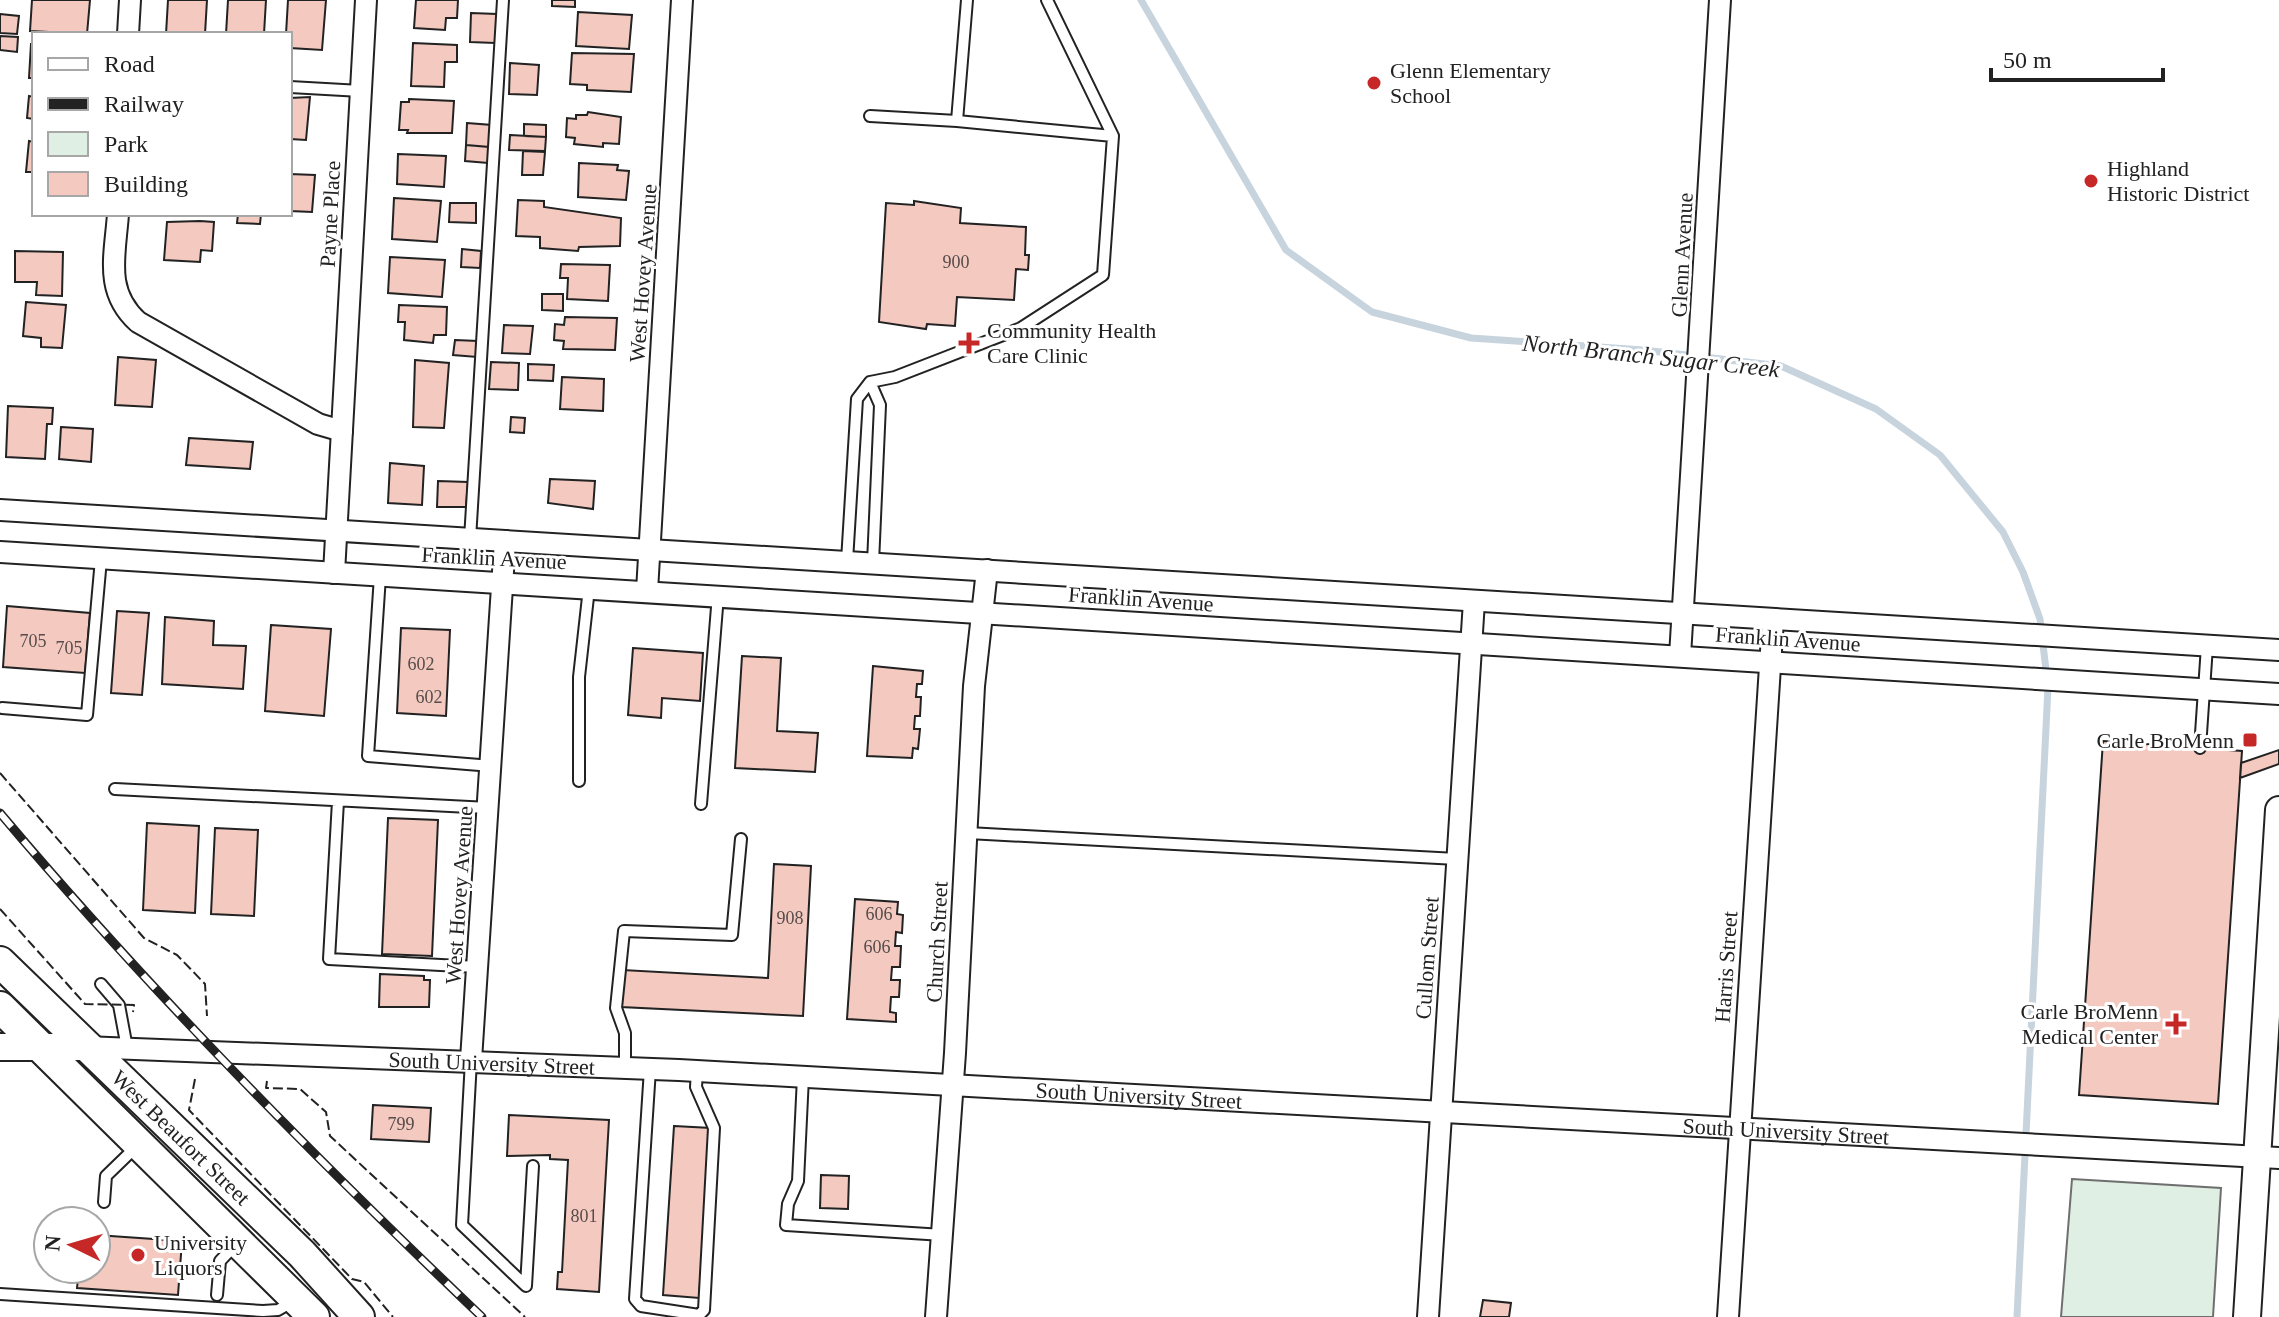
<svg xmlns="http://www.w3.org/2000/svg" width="2279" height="1317" font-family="Georgia,serif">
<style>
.green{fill:#e0efe3;stroke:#6f6f6f;stroke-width:2}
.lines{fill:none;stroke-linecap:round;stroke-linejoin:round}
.stream{stroke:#c7d3dd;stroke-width:7}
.building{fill:#f3c9c0;stroke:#222;stroke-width:2}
.service-casing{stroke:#222;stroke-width:14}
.minor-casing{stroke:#222;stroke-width:24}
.tertiary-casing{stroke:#222;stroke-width:30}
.secondary-casing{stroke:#222;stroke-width:34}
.service{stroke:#fff;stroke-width:10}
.minor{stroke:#fff;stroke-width:20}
.tertiary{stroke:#fff;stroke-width:26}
.secondary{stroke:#fff;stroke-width:30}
.rail-casing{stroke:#222;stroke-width:9}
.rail{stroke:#fff;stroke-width:6;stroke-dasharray:18;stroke-linecap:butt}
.fence{stroke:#222;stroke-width:2;stroke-dasharray:10 4;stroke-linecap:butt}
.poi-dot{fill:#c62828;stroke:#fff;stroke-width:3}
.labels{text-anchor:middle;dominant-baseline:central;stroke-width:6;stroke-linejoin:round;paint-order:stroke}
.number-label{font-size:18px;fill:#564c4a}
.poi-label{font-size:22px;fill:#222;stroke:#fff;text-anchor:start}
.street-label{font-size:22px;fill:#222;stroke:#fff}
.water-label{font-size:24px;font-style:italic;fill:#222;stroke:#fff}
</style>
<rect width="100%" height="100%" fill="#fff"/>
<path class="green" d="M 2072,1179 L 2221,1188 L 2213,1317 L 2061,1317 Z"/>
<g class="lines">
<path class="stream" d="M 1141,0 L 1286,250 L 1372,312 L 1471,338 L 1643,350 L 1781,366 L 1876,409 L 1940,455 L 2003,532 L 2023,572 L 2040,619 L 2048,687 L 2017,1317"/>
</g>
<path class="building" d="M 32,0 L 90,0 L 87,34 L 30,31 Z
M 168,0 L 207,0 L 205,34 L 166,34 Z
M 228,0 L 266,0 L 264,34 L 226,34 Z
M 288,0 L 326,0 L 322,50 L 290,48 L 290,34 L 286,34 Z
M 416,0 L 458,0 L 457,18 L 446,18 L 445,30 L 414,28 Z
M 552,0 L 575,0 L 575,7 L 552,6 Z
M 578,12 L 632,15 L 629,49 L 576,46 Z
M 471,13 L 497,14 L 495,43 L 470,42 Z
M 0,14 L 19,16 L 17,34 L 0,33 Z
M 0,36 L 18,37 L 17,52 L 0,50 Z
M 413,43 L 457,45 L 457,62 L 445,62 L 444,87 L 411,86 Z
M 31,44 L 34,44 L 34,78 L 29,78 Z
M 572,53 L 634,54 L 631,92 L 587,90 L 587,85 L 570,84 Z
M 510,63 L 539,65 L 537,95 L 509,94 Z
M 29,96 L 34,97 L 34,119 L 27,118 Z
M 310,97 L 306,140 L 290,139 L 290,98 Z
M 409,99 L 454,101 L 452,133 L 407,133 L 408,130 L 399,130 L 401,102 L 409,102 Z
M 588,112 L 621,117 L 619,144 L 603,143 L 603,147 L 574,144 L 575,138 L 566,137 L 567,118 L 576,119 L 576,115 L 587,115 Z
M 467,123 L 492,125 L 490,147 L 466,145 Z
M 524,124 L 546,125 L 546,137 L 524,136 Z
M 510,135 L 546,137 L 545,151 L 509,150 Z
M 29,141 L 34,142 L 34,172 L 26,172 Z
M 466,145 L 489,147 L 488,163 L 465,161 Z
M 523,151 L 545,152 L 543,175 L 522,175 Z
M 398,154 L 446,156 L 444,187 L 397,184 Z
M 579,163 L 618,165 L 617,170 L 629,171 L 626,200 L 578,197 Z
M 290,174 L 315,175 L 312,212 L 290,211 Z
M 394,198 L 441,201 L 437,242 L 392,239 Z
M 518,200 L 544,201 L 544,207 L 621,218 L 620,246 L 579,247 L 578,251 L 540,248 L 540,237 L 516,236 Z
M 914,201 L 961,208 L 960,223 L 1026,227 L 1025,255 L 1029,255 L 1028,270 L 1016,269 L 1014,300 L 957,297 L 955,326 L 927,324 L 926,329 L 879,322 L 886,203 L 914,205 Z
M 450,203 L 476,203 L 476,223 L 449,222 Z
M 238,214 L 261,214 L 260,224 L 237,223 Z
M 200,221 L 214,222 L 212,251 L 201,250 L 200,262 L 164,260 L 167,222 Z
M 462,249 L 481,251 L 480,268 L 461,267 Z
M 15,251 L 63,252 L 62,296 L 36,295 L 37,282 L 15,282 Z
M 390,257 L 445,260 L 442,297 L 388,293 Z
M 561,264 L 610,265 L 608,301 L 567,299 L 568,278 L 560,278 Z
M 542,294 L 563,294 L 563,311 L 542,310 Z
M 26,302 L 66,305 L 62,348 L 41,347 L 41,338 L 23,336 Z
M 399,305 L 447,307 L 446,335 L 434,335 L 433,343 L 404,340 L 405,322 L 398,322 Z
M 565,317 L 617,318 L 615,350 L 563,349 L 564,341 L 554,340 L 555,324 L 564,325 Z
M 504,325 L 533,326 L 530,354 L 502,353 Z
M 455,340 L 478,341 L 477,357 L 453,355 Z
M 118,357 L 156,360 L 152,407 L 115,405 Z
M 415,360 L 449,363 L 444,428 L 413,427 Z
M 491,362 L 519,363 L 518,390 L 489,389 Z
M 528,364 L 554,365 L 553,381 L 528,380 Z
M 562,377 L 604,379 L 603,411 L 560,409 Z
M 8,406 L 53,408 L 52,424 L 47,424 L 45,459 L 6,457 Z
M 511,417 L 525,418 L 524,433 L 510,432 Z
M 61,427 L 93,429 L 91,462 L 59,459 Z
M 189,438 L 253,442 L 250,469 L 186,465 Z
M 390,463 L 424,466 L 422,505 L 388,503 Z
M 550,479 L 595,481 L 593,509 L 548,503 Z
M 438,481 L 468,482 L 466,507 L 437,507 Z
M 7,606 L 90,613 L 85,673 L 3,667 Z
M 117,611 L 149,613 L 142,695 L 111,693 Z
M 165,617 L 214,621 L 213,645 L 246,646 L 243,689 L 162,684 Z
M 271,625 L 331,629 L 324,716 L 265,711 Z
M 401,628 L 450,630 L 446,716 L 397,713 Z
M 633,648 L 703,653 L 700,701 L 662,698 L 661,718 L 628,715 Z
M 742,656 L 781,658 L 777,731 L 818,733 L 815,772 L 735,768 Z
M 873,666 L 923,671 L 922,684 L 917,684 L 916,697 L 921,697 L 920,716 L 915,716 L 914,729 L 920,729 L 918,749 L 913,748 L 912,758 L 867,756 Z
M 2103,741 L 2242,751 L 2218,1104 L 2079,1095 Z
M 2279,750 L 2279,764 L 2240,778 L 2241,763 Z
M 388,818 L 438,820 L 432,956 L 382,954 Z
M 147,823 L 199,826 L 195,913 L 143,910 Z
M 215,828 L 258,830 L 254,916 L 211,914 Z
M 774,864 L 811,866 L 803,1016 L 621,1007 L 623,970 L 768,978 Z
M 855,899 L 898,902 L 897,914 L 903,915 L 902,933 L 896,932 L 895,946 L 901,946 L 900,967 L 892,967 L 891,980 L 900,980 L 899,997 L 891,997 L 890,1012 L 896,1013 L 896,1022 L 847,1019 Z
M 380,974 L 424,976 L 424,980 L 430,980 L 429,1007 L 379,1007 Z
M 373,1105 L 431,1108 L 429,1142 L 371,1139 Z
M 509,1115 L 609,1120 L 599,1292 L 557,1289 L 558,1272 L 562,1272 L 568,1160 L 550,1159 L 550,1155 L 507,1156 Z
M 674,1126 L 711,1128 L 699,1298 L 663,1295 Z
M 821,1175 L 849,1176 L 848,1209 L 820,1208 Z
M 96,1235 L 182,1241 L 178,1295 L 77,1288 L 79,1269 L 96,1269 Z
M 1483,1300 L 1511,1303 L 1509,1317 L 1480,1317 Z"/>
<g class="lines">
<g class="service-casing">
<path id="service" d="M 967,0 L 957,121 L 1113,136
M 290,87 L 361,91
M 870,116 L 957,121
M 870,382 L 895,377 L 1021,328 L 1103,275 L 1113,136 L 1047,0
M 470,539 L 503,0
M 847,561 L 857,399 L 870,382 L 880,405 L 873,563
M 380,576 L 368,756 L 492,766
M 2,708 L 87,715 L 101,559
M 2200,748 L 2207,646
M 579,781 L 579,677 L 589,588
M 115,789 L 489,808
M 338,801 L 329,959 L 478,967
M 701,804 L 718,595
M 968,833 L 1457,859
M 101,984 L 119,1005 L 127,1048
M 471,1060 L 462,1225 L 526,1286 L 533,1166
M 625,1067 L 625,1033 L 616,1008 L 624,931 L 732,935 L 741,839
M 650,1069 L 635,1299 L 641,1306 L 699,1315 L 704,1310 L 714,1128 L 696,1087 L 697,1071
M 803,1077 L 798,1181 L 788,1204 L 786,1225 L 943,1235
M 104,1202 L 106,1176 L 137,1146
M 0,1294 L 263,1311 L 278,1310 L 292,1302
M 217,1295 L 220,1261 L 237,1243"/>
</g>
<g class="minor-casing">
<g id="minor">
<path d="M 128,34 L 130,0"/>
<path d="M 118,214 C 115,256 104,291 138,322 L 318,424 L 342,431"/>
<path d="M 0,510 L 2279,650"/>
<path d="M 0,552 L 2279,694"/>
<path d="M 334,573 L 366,0"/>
<path d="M 647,591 L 682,0"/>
<path d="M 1680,656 L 1720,0"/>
<path id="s1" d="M 84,1047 L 679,1070 L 2279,1158"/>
<path d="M 471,1060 L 505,541"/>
<path d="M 936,1317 L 955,1053 L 974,686 L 987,570"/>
<path d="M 1428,1317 L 1474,601"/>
<path d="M 1728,1317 L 1773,620"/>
</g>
</g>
<g class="tertiary-casing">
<path id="tertiary" d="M 0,1047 L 84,1047
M 2247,1317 L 2279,810"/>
</g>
<g class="secondary-casing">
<g id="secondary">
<path id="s2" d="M 0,962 L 302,1254 L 359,1317"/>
<path d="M 0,1007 L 314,1317"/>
</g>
</g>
<use href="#service" class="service"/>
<use href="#minor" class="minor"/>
<use href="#tertiary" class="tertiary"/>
<use href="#secondary" class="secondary"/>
<g class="rail-casing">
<path id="rail" d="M 0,813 C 150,991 314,1157 482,1317"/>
</g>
<use href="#rail" class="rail"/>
<path class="fence" d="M 0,773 L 144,938 L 177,955 L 205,984 L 207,1016
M 0,909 L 85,1004 L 134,1005 L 133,1012
M 195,1079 L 189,1110 L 352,1279 L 364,1282 L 393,1317
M 267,1081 L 266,1088 L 300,1089 L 326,1112 L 330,1136 L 525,1317"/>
</g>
<g class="poi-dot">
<circle cx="1374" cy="83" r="8"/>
<circle cx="2091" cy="181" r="8"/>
<path d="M965 331h8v8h8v8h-8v8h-8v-8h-8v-8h8z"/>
<rect x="2242" y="732" width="16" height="16" rx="4"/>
<path d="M2172 1012h8v8h8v8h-8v8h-8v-8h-8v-8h8z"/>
<circle cx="138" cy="1255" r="8"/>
</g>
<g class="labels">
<g class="number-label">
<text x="956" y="262">900</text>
<text x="33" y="641">705</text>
<text x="69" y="648">705</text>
<text x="421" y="664">602</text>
<text x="429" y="697">602</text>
<text x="879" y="914">606</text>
<text x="790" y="918">908</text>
<text x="877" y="947">606</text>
<text x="401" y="1124">799</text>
<text x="584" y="1216">801</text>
</g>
<g class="poi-label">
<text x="1390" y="70">Glenn Elementary<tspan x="1390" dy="25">School</tspan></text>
<text x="2107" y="168">Highland<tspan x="2107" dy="25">Historic District</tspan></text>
<text x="987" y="330">Community Health<tspan x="987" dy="25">Care Clinic</tspan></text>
<text x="2234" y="740" text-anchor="end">Carle BroMenn</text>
<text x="2158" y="1011" text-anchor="end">Carle BroMenn<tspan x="2158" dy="25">Medical Center</tspan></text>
<text x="154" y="1242">University<tspan x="154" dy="25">Liquors</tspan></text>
</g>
<g class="street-label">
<text transform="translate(330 214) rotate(-87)">Payne Place</text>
<text transform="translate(1682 255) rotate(-87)">Glenn Avenue</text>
<text transform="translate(643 273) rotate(-86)">West Hovey Avenue</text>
<text transform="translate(494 558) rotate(3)">Franklin Avenue</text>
<text transform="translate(1141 599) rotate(4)">Franklin Avenue</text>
<text transform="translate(1788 639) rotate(4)">Franklin Avenue</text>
<text transform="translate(459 895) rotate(-86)">West Hovey Avenue</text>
<text transform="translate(937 942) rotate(-87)">Church Street</text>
<text transform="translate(1427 958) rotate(-86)">Cullom Street</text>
<text transform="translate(1726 967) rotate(-86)">Harris Street</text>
<text stroke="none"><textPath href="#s1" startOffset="408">South University Street</textPath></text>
<text stroke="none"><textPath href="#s1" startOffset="1056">South University Street</textPath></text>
<text stroke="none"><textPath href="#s1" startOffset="1704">South University Street</textPath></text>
<text stroke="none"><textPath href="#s2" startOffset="252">West Beaufort Street</textPath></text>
</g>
<g class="water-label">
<text transform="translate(1651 356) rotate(6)">North Branch Sugar Creek</text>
</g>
</g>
<rect x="32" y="32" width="260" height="184" fill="#ffffff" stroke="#a7a7a7" stroke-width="2"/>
<rect x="48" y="58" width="40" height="12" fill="#ffffff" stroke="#a7a7a7" stroke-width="2"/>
<text x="104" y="72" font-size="24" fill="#222222">Road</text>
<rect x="48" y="98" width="40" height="12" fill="#222222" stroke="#a7a7a7" stroke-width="2"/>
<text x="104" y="112" font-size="24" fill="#222222">Railway</text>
<rect x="48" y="132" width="40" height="24" fill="#e0efe3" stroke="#a7a7a7" stroke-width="2"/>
<text x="104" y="152" font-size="24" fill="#222222">Park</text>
<rect x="48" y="172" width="40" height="24" fill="#f3c9c0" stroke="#a7a7a7" stroke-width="2"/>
<text x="104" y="192" font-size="24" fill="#222222">Building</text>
<g transform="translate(72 1245) rotate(275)"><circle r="38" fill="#ffffff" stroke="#a7a7a7" stroke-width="2"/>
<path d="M0-6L14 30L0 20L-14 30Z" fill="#c62828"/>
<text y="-12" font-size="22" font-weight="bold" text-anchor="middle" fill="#222222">N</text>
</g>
<path d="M1991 68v12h172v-12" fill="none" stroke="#222222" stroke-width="4"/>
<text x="2003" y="68" font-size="24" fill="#222222" stroke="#ffffff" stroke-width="6" paint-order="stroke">50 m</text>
</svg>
